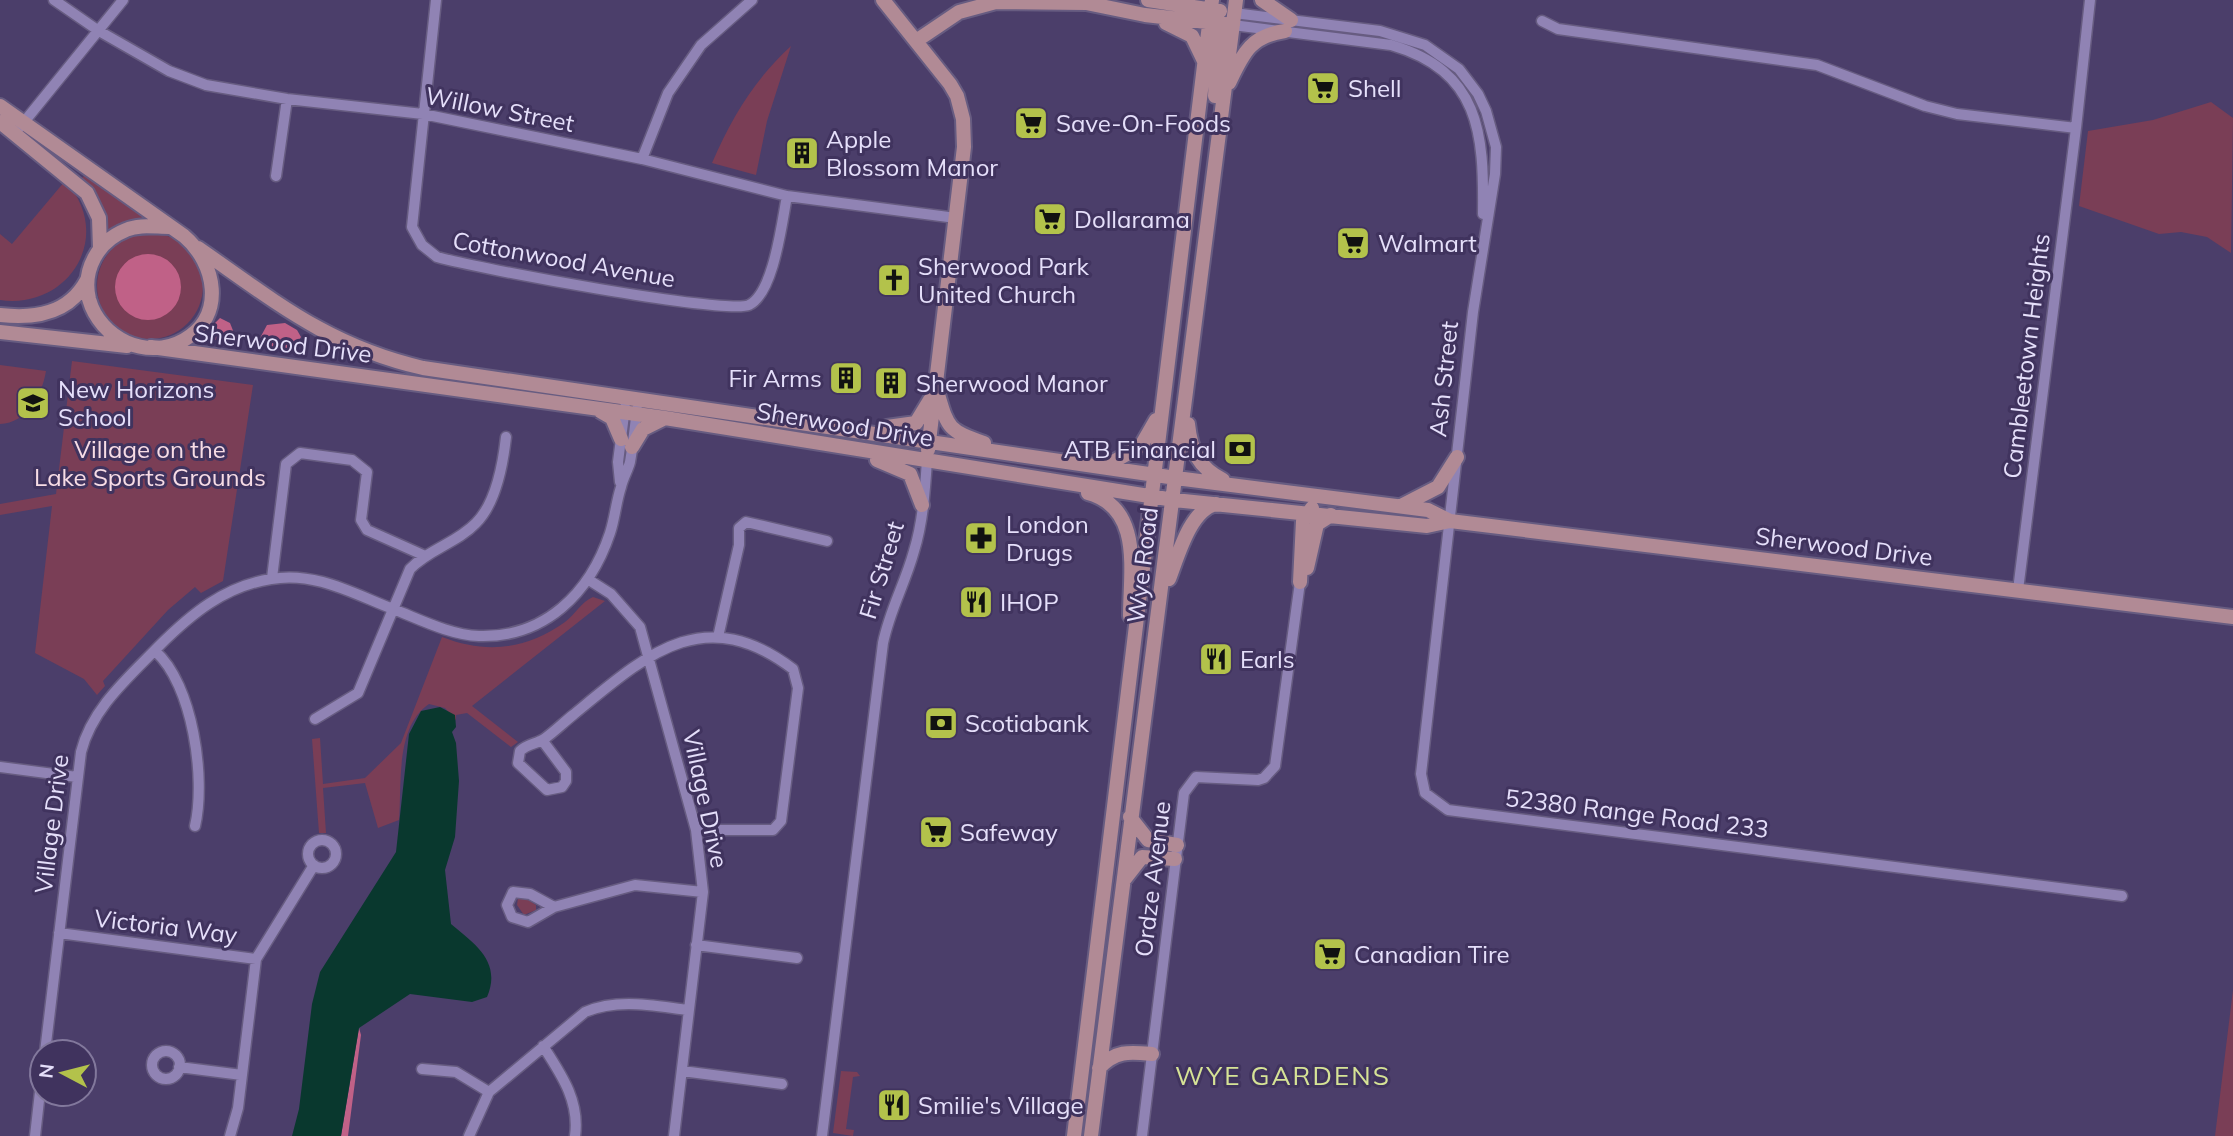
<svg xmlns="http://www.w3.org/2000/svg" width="2233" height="1136" font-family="Mulish,sans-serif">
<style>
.green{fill:#7a3e56}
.forest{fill:#c06187}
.water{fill:#09382e}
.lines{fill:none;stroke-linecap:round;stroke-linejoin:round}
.street-casing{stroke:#675c81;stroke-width:13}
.secondary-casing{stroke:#675c81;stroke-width:18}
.street{stroke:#9083b4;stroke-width:10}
.secondary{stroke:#b18a95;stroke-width:14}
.labels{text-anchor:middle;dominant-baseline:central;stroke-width:6;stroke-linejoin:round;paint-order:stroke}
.poi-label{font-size:24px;fill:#e5dffa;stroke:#40335e;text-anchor:start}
.street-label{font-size:24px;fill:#e5dffa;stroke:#40335e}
.park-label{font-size:24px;fill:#f7dce5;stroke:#40335e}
.neighbourhood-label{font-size:26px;letter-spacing:2px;fill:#d6e396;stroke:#40335e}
</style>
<rect width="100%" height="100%" fill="#4b3e6a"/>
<path class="green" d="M 791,46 L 767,121 L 756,175 L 712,163 C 732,117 754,80 791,46 Z
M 2211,102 L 2233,118 L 2231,253 L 2207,237 L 2181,232 L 2159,234 L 2079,206 L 2088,131 L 2153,120 Z
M 86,174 L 142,216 L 143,218 L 107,231 L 100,202 L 82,178 Z
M 65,181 C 115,234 70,310 0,300 L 0,234 L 12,244 Z
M97 286a53 53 0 1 1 106 0a53 53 0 1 1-106 0Z
M 72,361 L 253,385 L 223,581 L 201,593 L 195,587 L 168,610 L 103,681 L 105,686 L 97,695 L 84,679 L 35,653 L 52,506 L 0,515 L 0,504 L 56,494 Z
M 0,365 L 46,371 C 42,395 27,423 0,424 Z
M 593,597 L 605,601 L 472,706 L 518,742 L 511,747 L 467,713 L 456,715 L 456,720 L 445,708 L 429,704 C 395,727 402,784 399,820 L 378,828 L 365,783 L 323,788 L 326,833 L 319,833 L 312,739 L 320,738 L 323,784 L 365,778 L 401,743 L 442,637 C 486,654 526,650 565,622 C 575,615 581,602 593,597 Z
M 522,896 L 536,905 L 536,910 L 524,915 L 517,905 L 518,898 Z
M 2233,990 L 2233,1136 L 2215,1136 Z
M 841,1071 L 857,1072 L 860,1076 L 853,1077 L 846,1129 L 854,1130 L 853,1136 L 833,1133 Z"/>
<path class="forest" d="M115 287a33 33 0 1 1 66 0a33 33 0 1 1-66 0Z
M 220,318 L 230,323 L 238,343 L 209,339 L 211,327 Z
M 285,323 L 297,330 L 301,337 L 291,353 L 275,350 L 260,338 L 267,325 Z
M 359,1028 L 361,1035 L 348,1136 L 341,1136 Z"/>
<path class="water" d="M 440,707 L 455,715 L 456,727 L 452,732 L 456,743 L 459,781 L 455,837 L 445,870 L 451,924 C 475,944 502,962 487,997 L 472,1002 L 410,994 L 359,1028 L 341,1136 L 292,1136 L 299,1109 L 312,1004 L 320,972 L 396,852 L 409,734 L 421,711 Z"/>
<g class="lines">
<g class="street-casing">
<path id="street" d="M 54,0 L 99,31 L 169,71 L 206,85 L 287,99 L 423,114 L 642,159 L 787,196 L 956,218
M 436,0 L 412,227 L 422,245 L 437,257 C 475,268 726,315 749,305 C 774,293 782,221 787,196
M 1234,13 L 1380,31 L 1425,45 L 1459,69 L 1478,94 L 1486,111 L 1496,147 L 1495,174 L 1473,312 L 1421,774 L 1425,793 L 1448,810 L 2122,896
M 1542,21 L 1558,29 L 1817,65 L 1925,106 L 1957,114 L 2076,128 L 2018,590
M 1233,25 L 1391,45 C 1480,71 1484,133 1483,214
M 20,127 L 123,0
M 2076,128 L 2090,0
M 642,159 L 668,93 L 701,45 L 752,0
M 276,176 L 287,99
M 620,482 L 618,462 L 625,407
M 272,578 L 286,464 L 300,453 L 352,460 L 367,472 L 361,520 L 367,530 L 423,555
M 589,580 L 611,594 L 640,627 L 696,830 L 703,892 L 674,1136
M 718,637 L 739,545 L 739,528 L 746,522 L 827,541
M 155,651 C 193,684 206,779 195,826
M 315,719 L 358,693 L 410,569 C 429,549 457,543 476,523 C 496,503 503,464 506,437
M 542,740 L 566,772 L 566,781 L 562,787 L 547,790 L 518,763 L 520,751 C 527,744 536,744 544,739 C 554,732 563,723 573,715 C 646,655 703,601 793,669 L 798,688 L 781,821 L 773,830 L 696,830
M 0,767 L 77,777
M308 854a14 14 0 1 1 28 0a14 14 0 1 1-28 0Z
M 554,907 L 530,894 L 513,892 L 507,905 L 512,917 L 528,922 L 554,907 L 635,885 L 703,892
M 59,933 L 256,959
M 696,945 L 797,958
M 543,1046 C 561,1074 580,1101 575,1136
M152 1065a14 14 0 1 1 28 0a14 14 0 1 1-28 0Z
M 45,1052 L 81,752 C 92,708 129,677 159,646 C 191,614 225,586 271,579 C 315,571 354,594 393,609 C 419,619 450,635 479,636 C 545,638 590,593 610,533 C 615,518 616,502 621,487 C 623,478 628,470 630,462 C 633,445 635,426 637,409
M 179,1067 L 242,1075
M 422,1069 L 456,1072 L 489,1092
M 682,1071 L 782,1084
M 35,1136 L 42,1074
M 230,1136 L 238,1108 L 256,959 L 314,865
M 469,1136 L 489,1092 L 585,1012 C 619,998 654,1006 689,1010
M 822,1136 L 883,643 C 890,609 905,584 914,551 C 923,522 925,490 927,460
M 1142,1136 L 1184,793 L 1196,777 L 1258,780 L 1264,778 L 1275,766 L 1300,582"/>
</g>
<g class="secondary-casing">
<path id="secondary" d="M 883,0 L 950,84 L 957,96 L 963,119 L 964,147 L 928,450
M 1148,0 L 1220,11
M 1262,0 L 1291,20
M 1166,23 L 1192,36 L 1204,61
M 916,41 L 959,12 L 996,2 L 1086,3 L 1145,15 L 1233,25
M 1229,83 C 1243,54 1250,36 1285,31
M 1215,96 L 1219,23 L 1216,16
M 0,106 L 184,236 C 216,263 226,316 184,340 C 147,361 100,339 89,299 C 82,270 98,241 126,230 C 139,224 155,227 169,227
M 0,122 L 87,193 L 99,218 L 100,248
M 198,248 C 276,302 328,346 423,368 L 1176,478 L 1428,510 L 1450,521
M 0,315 C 35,319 69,314 87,280
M 0,332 L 127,346
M 151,347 L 665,418 L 1174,500 L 1427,526 L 1450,521 L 2233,617
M 937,391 C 948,428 947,430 984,443
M 600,411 L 612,418 L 621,439
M 1188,424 C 1191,451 1198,467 1223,480
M 887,427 L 916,423 L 930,400
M 632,447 L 643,429 L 663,419
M 877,460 L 910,474 L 922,505
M 1104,467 L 1141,446 L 1156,420
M 1088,493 C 1143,508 1130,571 1130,616
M 1403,505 L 1438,487 L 1457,457
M 1307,568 L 1317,524 L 1331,515
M 1169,579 C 1178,556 1190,510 1216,504
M 1300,582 L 1303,521 L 1312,508
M 1130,817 L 1148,840 L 1177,845
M 1124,880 L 1142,857 L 1175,859
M 1099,1068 C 1116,1050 1130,1052 1152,1054
M 1074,1136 L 1212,0
M 1091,1136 L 1236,0"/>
</g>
<use href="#street" class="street"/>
<use href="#secondary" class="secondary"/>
</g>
<defs>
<g id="supermarket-square" transform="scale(1.75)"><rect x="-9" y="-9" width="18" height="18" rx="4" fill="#b3c24b" stroke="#40335e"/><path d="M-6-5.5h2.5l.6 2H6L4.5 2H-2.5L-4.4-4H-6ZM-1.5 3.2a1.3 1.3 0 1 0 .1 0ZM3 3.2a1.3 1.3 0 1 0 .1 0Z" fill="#111"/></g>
<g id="building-square" transform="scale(1.75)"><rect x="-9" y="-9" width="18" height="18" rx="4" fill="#b3c24b" stroke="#40335e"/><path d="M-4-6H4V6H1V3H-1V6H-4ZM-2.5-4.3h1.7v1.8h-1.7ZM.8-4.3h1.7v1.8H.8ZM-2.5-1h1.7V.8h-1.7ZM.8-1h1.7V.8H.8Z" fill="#111"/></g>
<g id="church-square" transform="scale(1.75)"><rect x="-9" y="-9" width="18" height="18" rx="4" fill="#b3c24b" stroke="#40335e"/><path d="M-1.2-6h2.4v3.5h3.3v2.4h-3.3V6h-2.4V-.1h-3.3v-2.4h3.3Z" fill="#111"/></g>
<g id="school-square" transform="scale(1.75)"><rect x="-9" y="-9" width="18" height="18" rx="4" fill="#b3c24b" stroke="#40335e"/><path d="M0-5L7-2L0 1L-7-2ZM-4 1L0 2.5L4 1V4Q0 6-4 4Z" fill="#111"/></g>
<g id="bank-square" transform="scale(1.75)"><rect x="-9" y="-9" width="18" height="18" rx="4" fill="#b3c24b" stroke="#40335e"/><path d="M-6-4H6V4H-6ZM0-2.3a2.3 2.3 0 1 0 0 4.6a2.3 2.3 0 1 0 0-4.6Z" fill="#111"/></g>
<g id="pharmacy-square" transform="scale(1.75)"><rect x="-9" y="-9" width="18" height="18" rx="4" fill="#b3c24b" stroke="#40335e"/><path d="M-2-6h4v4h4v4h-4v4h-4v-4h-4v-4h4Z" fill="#111"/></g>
<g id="restaurant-square" transform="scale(1.75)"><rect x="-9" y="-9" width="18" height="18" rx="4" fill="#b3c24b" stroke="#40335e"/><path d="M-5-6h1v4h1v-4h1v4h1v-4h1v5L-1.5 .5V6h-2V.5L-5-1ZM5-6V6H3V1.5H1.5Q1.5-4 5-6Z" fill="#111"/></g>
</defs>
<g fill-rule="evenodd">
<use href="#supermarket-square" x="1323" y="88"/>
<use href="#supermarket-square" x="1031" y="123"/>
<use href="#building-square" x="802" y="153"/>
<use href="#supermarket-square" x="1050" y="219"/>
<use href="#supermarket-square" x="1353" y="243"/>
<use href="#church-square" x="894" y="280"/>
<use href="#building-square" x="846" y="378"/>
<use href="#building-square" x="891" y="383"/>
<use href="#school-square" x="33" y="403"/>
<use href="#bank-square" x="1240" y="449"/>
<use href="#pharmacy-square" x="981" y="538"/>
<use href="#restaurant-square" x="976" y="602"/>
<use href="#restaurant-square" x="1216" y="659"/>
<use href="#bank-square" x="941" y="723"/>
<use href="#supermarket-square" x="936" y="832"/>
<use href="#supermarket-square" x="1330" y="954"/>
<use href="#restaurant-square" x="894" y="1105"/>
</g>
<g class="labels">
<g class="poi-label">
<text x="1348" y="88">Shell</text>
<text x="1056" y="123">Save-On-Foods</text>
<text x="826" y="139">Apple<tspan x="826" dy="28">Blossom Manor</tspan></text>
<text x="1074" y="219">Dollarama</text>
<text x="1378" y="243">Walmart</text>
<text x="918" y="266">Sherwood Park<tspan x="918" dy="28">United Church</tspan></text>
<text x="822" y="378" text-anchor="end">Fir Arms</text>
<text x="916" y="383">Sherwood Manor</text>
<text x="58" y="389">New Horizons<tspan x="58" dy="28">School</tspan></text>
<text x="1216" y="449" text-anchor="end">ATB Financial</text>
<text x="1006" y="524">London<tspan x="1006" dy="28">Drugs</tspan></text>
<text x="1000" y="602">IHOP</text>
<text x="1240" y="659">Earls</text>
<text x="965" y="723">Scotiabank</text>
<text x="960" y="832">Safeway</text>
<text x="1354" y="954">Canadian Tire</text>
<text x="918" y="1105">Smilie's Village</text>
</g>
<g class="street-label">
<text transform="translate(500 109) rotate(11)">Willow Street</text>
<text transform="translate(564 259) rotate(10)">Cottonwood Avenue</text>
<text transform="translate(283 343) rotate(7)">Sherwood Drive</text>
<text transform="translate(2026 356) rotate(-83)">Cambleetown Heights</text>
<text transform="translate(1443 379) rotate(-84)">Ash Street</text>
<text transform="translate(845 424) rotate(9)">Sherwood Drive</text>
<text transform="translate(1844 546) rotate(7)">Sherwood Drive</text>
<text transform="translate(1142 565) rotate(-83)">Wye Road</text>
<text transform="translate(881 570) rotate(-73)">Fir Street</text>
<text transform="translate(706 799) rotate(78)">Village Drive</text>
<text transform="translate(1637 813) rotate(7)">52380 Range Road 233</text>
<text transform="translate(51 824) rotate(-83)">Village Drive</text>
<text transform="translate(1152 879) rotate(-83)">Ordze Avenue</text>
<text transform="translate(166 926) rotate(7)">Victoria Way</text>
</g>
<g class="park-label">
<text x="150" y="449">Village on the<tspan x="150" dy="28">Lake Sports Grounds</tspan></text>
</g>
<g class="neighbourhood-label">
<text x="1283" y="1075">WYE GARDENS</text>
</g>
</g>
<g transform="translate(63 1073) rotate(277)"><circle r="33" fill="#40335e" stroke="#82789c" stroke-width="2"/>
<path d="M0-5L12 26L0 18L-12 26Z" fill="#b3c24b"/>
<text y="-10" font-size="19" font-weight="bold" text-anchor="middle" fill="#e5dffa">N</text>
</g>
</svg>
